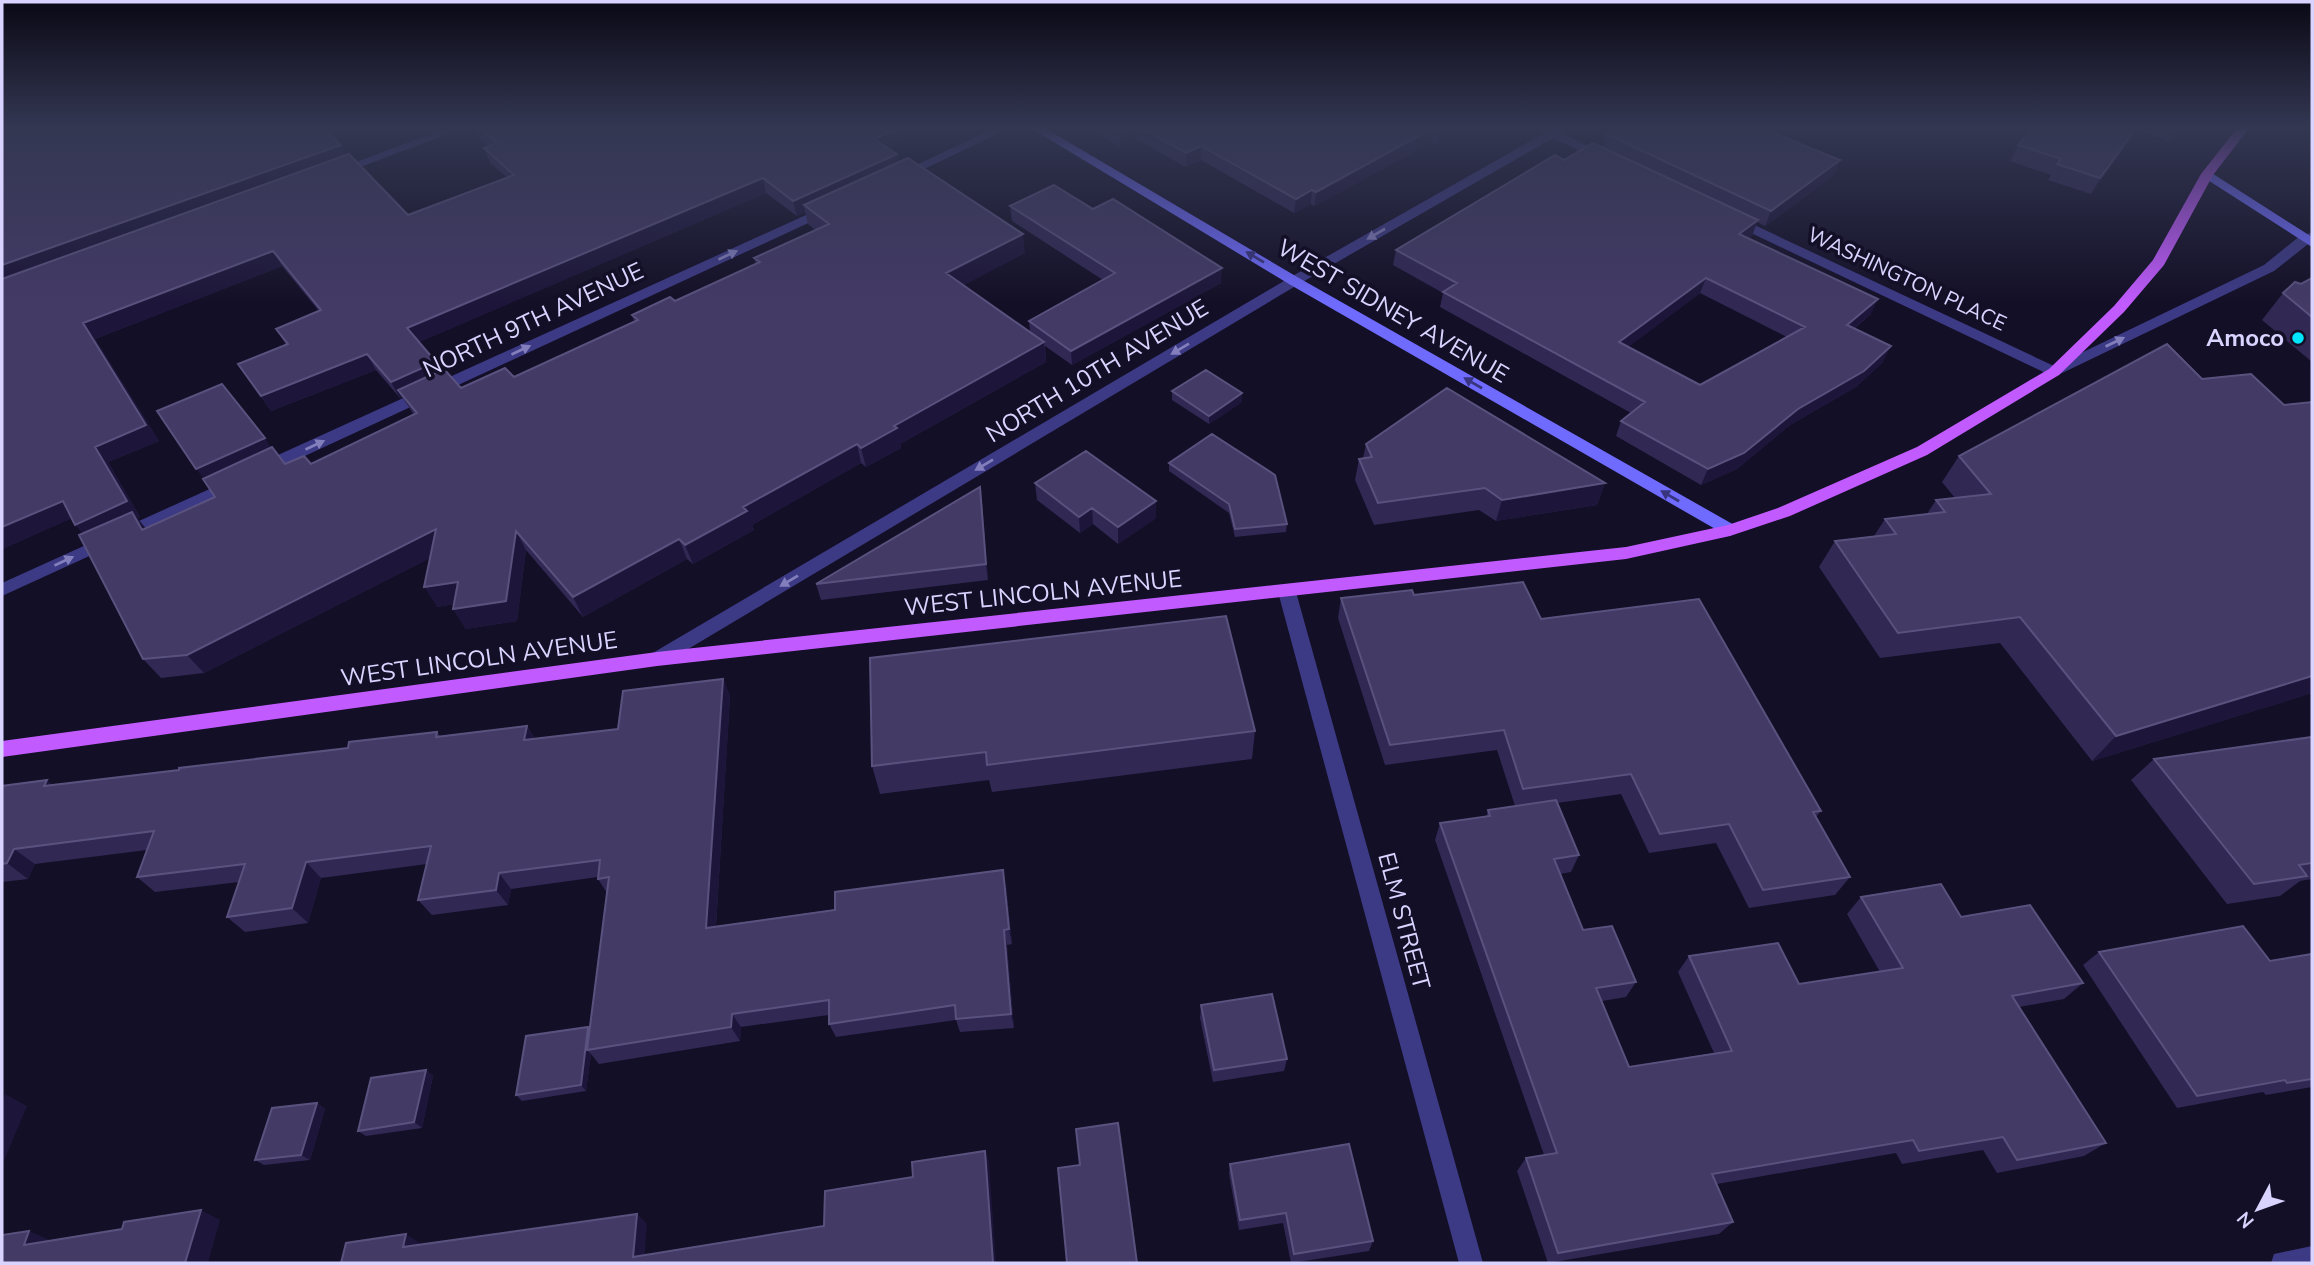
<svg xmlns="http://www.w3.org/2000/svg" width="2314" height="1265" font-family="'Nunito Sans',sans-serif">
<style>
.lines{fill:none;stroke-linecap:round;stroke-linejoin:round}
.street{fill:#3d3a85;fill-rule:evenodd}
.secondary{fill:#6f6bff;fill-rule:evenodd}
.primary{fill:#c25bff;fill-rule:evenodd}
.wall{fill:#312854;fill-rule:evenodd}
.shaded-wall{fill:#1d163a}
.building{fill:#433a66;stroke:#5a527e;stroke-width:2;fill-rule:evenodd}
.oneway{fill:#837fbc}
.oneway2{fill:#38347d}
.poi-dot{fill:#00e5ff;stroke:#130f26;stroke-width:2.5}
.labels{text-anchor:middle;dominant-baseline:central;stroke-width:7;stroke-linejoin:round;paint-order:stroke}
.far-street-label{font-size:21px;fill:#d9d4ff;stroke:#130f26}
.street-label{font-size:24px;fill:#d9d4ff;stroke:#130f26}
.poi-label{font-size:24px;font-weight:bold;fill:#d9d4ff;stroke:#130f26;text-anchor:end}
</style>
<rect width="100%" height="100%" fill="#130f26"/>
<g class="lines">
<path class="street" d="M 450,127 L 466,127 L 342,174 L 332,171 Z
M 997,127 L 1012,127 L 905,178 L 895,175 Z
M 1555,127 L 1569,127 L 1562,133 L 1609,157 L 1599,160 L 1553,138 L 1299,284 L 663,664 L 651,664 L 648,659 L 651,654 L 1289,278 Z
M 828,205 L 832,206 L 832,212 L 268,473 L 256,473 L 254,469 L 256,465 Z
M 1733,215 L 2054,366 L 2264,265 L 2301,235 L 2312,233 L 2312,241 L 2274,271 L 2054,377 L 1728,222 L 1728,216 Z
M 234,478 L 240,479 L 242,483 L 240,487 L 2,596 L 2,583 Z
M 1287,586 L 1293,588 L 1296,592 L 1483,1263 L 1459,1263 L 1278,592 L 1281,588 Z
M 2312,1246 L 2312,1263 L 2271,1263 L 2274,1254 Z"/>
<path class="secondary" d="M 1029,127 L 1043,127 L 1299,278 L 1736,526 L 1738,530 L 1730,536 L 1724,534 L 1289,284 Z
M 2207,170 L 2312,237 L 2312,247 L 2203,177 L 2203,171 Z"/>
<path class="primary" d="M 2238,127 L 2250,127 L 2213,175 L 2164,265 L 2124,312 L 2059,375 L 1927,455 L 1790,516 L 1730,536 L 1626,559 L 657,666 L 2,757 L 2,741 L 657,652 L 1626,547 L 1728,525 L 1778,508 L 1917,447 L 2049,369 L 2114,306 L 2153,260 L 2201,174 Z"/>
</g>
<path class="wall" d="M 2,127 L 363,127 L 340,135 L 341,137 L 334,139 L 346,156 L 408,215 L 507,177 L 490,163 L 484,148 L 489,146 L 468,127 L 924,127 L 901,136 L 902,143 L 888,148 L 897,154 L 898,162 L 1025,253 L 963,285 L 1030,332 L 1029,321 L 1103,280 L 1012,221 L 1010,206 L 1093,209 L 1221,283 L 1072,365 L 1045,346 L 1046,362 L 900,444 L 901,448 L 866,467 L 861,463 L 752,525 L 754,530 L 693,564 L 687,559 L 583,617 L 526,550 L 517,621 L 466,629 L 453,609 L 454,604 L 437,607 L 430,558 L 204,673 L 161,678 L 143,659 L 83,534 L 72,518 L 2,549 ZM 766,193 L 797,216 L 805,212 L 808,224 L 815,230 L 754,258 L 756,264 L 675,301 L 632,315 L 634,321 L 514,377 L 461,388 L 441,371 L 436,362 L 419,342 ZM 282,266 L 319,311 L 276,329 L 286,345 L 238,364 L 271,411 L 376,370 L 400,398 L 402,397 L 414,415 L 311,464 L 285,464 L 271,448 L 215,497 L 146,528 L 137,518 L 140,517 L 108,462 L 159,441 L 95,339 Z
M 1085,127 L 1470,127 L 1436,145 L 1431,143 L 1314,206 L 1311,204 L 1294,213 L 1201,160 L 1186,167 L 1136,139 L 1120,147 Z
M 1619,127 L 1769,127 L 1765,129 L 1840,160 L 1834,175 L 1765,226 L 1757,222 L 1752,236 L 1748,238 L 1871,314 L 1854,329 L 1883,362 L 1856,387 L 1790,425 L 1737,469 L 1701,485 L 1616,436 L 1621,421 L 1631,413 L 1440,307 L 1443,293 L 1393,265 L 1396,250 L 1564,160 L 1603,148 L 1606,134 ZM 1700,293 L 1787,337 L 1700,385 L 1628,347 Z
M 2033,127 L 2185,127 L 2170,142 L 2137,130 L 2091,194 L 2048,180 L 2051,175 L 2010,161 L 2018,145 Z
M 2312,278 L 2312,362 L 2262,320 L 2283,293 Z
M 2202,379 L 2284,405 L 2312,402 L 2312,693 L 2092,761 L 2000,643 L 1880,658 L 1819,567 L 1835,541 L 1874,536 L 1885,519 L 1927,514 L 1936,500 L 1955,498 L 1942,482 L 1959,456 Z
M 1172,391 L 1242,393 L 1242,402 L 1209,424 L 1172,400 Z
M 1366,444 L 1605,483 L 1597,505 L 1496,521 L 1479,510 L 1374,525 L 1355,480 L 1359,459 L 1363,458 Z
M 1169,463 L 1287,524 L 1286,532 L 1235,537 L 1229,513 L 1169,471 Z
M 1035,483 L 1156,518 L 1118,544 L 1093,524 L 1080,533 L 1037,500 Z
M 982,503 L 988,580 L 821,600 L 816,584 Z
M 1414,595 L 1541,619 L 1821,811 L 1816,817 L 1850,877 L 1835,895 L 1749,908 L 1716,843 L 1649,853 L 1621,794 L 1557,803 L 1579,855 L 1571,872 L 1560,874 L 1583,930 L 1636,982 L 1626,997 L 1602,1001 L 1629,1067 L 1714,1053 L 1678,972 L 1689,956 L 1799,984 L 1880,972 L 1847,914 L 1861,897 L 1961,917 L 2083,983 L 2064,999 L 2019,1007 L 2106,1143 L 2084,1156 L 1997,1173 L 1983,1150 L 1902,1164 L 1896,1153 L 1717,1184 L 1733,1222 L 1719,1234 L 1548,1263 L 1517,1171 L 1526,1158 L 1544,1155 L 1435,840 L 1440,823 L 1486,817 L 1488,810 L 1515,806 L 1497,750 L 1385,765 L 1338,618 L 1341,598 Z
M 1226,616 L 1255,731 L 1252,759 L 992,792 L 989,780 L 880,794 L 872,766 Z
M 723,679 L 730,696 L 716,926 L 1006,885 L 1012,944 L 1007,945 L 1014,1028 L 960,1032 L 956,1020 L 836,1037 L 829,1024 L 829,1015 L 741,1027 L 740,1041 L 599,1064 L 591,1054 L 586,1091 L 522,1101 L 516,1095 L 588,1027 L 590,1030 L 607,893 L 598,879 L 598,877 L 511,889 L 508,905 L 432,915 L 418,900 L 427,864 L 321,878 L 308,923 L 245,932 L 227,917 L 239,882 L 155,892 L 137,877 L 147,850 L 35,864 L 28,879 L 2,882 L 2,786 L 52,785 L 179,770 L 348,748 L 437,732 L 440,736 L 527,726 L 535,739 L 618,729 Z
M 2312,737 L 2312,879 L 2300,881 L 2280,896 L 2227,904 L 2131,780 L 2154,759 Z
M 2099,952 L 2270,961 L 2312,954 L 2312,1087 L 2266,1095 L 2263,1092 L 2177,1108 L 2083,965 Z
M 1201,1005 L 1287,1059 L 1284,1071 L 1213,1082 L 1200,1018 Z
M 426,1070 L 433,1076 L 422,1128 L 366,1136 L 358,1131 Z
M 317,1103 L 325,1109 L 310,1160 L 264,1165 L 255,1160 Z
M 1230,1164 L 1373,1241 L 1369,1251 L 1291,1263 L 1283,1223 L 1239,1230 L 1229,1174 Z"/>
<path class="shaded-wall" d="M 322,127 L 363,127 L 340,135 L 341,137 L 329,140 Z
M 894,127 L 924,127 L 901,136 L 902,143 L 876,154 L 874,139 Z
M 1133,127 L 1136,127 L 1136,139 L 1120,147 L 1120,132 Z
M 1447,127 L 1470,127 L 1436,145 L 1439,131 Z
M 2137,127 L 2139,127 L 2091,194 L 2100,178 Z
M 2180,127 L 2185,127 L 2170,142 Z
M 1433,128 L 1431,143 L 1314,206 L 1316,192 Z
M 341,145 L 349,160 L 2,284 L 2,265 Z
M 1201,146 L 1201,160 L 1186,167 L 1186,153 Z
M 897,154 L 899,169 L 804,205 L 805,212 L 797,216 L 793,201 Z
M 1840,160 L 1834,175 L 1765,226 L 1771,211 Z
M 763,178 L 766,193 L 415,344 L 407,328 Z
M 1312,190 L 1311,204 L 1294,213 L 1296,199 Z
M 1758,220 L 1752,236 L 1733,250 L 1739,234 Z
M 1023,234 L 1025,253 L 949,293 L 946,273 Z
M 273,251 L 282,266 L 95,339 L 159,441 L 108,462 L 140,517 L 137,518 L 148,531 L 89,540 L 75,525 L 83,323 Z
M 1222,268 L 1221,283 L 1072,365 L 1071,351 Z
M 1706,278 L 1700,293 L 1614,358 L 1619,342 Z
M 1878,299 L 1871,314 L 1839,341 L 1847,325 Z
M 1044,342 L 1046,362 L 900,444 L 901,448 L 866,467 L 861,448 L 894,426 Z
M 1891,346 L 1883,362 L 1856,387 L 1790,425 L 1737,469 L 1701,485 L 1708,469 Z
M 367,354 L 376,370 L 271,411 L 261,396 Z
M 436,362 L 445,377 L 398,390 L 402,397 L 400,398 L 391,382 Z
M 1242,393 L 1242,402 L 1209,424 L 1209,416 Z
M 265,438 L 276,455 L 209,485 L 196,469 Z
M 857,444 L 861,463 L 752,525 L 754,530 L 693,564 L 685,545 L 743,507 Z
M 1605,483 L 1597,505 L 1496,521 L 1502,500 Z
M 980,487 L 982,503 L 988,580 L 986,564 Z
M 63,501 L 77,516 L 2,549 L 2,527 Z
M 1156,501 L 1156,518 L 1118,544 L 1118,527 Z
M 1092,508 L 1093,524 L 1080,533 L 1079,517 Z
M 436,529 L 448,549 L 204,673 L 187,655 Z
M 516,531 L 526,550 L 517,621 L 466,629 L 453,609 Z
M 679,539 L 687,559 L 583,617 L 573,597 Z
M 458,582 L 470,601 L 437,607 L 424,587 Z
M 2312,676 L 2312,693 L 2092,761 L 2116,736 Z
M 723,679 L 730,696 L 715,942 L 706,928 Z
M 527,726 L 537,743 L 524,740 Z
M 47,780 L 66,796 L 44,786 Z
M 14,849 L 35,864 L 28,879 L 7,863 Z
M 306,862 L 321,878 L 308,923 L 292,908 Z
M 1003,870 L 1006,885 L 1012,944 L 1009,929 Z
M 499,873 L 511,889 L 508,905 L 496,890 Z
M 1004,930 L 1007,945 L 1014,1028 L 1011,1014 Z
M 732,1014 L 741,1027 L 740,1041 L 731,1027 Z
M 588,1027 L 593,1033 L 587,1050 L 591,1054 L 586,1091 L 581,1085 Z
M 426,1070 L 433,1076 L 422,1128 L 414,1122 Z
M 5,1094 L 27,1106 L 3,1163 L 2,1162 L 2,1102 Z
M 317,1103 L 325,1109 L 310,1160 L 301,1155 Z
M 985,1151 L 989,1162 L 996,1263 L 993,1263 Z
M 201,1210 L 220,1220 L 208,1263 L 185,1263 Z
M 637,1214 L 647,1224 L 644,1263 L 633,1257 Z
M 29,1231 L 52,1241 L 24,1245 Z
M 406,1234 L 421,1244 L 418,1256 L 403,1247 Z"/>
<path class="building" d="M 2,127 L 323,127 L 341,145 L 2,265 Z
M 478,127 L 898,127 L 900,128 L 874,139 L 897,154 L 793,201 L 763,178 L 407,328 L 436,362 L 391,382 L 367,354 L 261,396 L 238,364 L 288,344 L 276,329 L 321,310 L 273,251 L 83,323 L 146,425 L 95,447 L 127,501 L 75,525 L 63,501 L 2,527 L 2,279 L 349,154 L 408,215 L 514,175 L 484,148 L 497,143 Z
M 1110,127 L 1133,127 L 1120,132 Z
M 1139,127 L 1447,127 L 1439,131 L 1433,128 L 1316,192 L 1312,190 L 1296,199 L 1201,146 L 1186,153 Z
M 1619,127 L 1759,127 L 1840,160 L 1771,211 L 1606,134 Z
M 2033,127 L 2137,127 L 2100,178 L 2057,164 L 2061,159 L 2018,145 Z
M 1593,143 L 1758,220 L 1739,234 L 1878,299 L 1847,325 L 1891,346 L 1864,371 L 1798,409 L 1744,453 L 1708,469 L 1621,421 L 1645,402 L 1443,292 L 1457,283 L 1396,250 L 1555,155 L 1564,160 ZM 1706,278 L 1805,327 L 1700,385 L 1619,342 Z
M 908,158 L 1023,234 L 946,273 L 1044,342 L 894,426 L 897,428 L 861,448 L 857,444 L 743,507 L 747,511 L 685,545 L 679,539 L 573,597 L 516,531 L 506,601 L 453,609 L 458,582 L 424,587 L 436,529 L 187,655 L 143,659 L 79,535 L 132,512 L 142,530 L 215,497 L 203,479 L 272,447 L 285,464 L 304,456 L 311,464 L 417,413 L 398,390 L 444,369 L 461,388 L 505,368 L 514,377 L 638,320 L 632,315 L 670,297 L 675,301 L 760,262 L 754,258 L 829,224 L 804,205 Z
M 1054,185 L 1093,209 L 1113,199 L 1222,268 L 1071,351 L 1029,321 L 1115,273 L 1010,206 Z
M 2312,278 L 2312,317 L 2283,293 L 2295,282 L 2301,284 Z
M 2167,344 L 2202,379 L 2251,374 L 2284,405 L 2312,402 L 2312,676 L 2116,736 L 2020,617 L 1898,633 L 1835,541 L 1896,534 L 1885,519 L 1945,512 L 1936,500 L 1991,494 L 1959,456 Z
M 1206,370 L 1242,393 L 1209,416 L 1172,391 Z
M 222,384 L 265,438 L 196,469 L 157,411 Z
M 1447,388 L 1605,483 L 1502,500 L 1485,488 L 1378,503 L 1359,459 L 1372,457 L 1366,444 Z
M 1212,434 L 1275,475 L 1287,524 L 1235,529 L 1229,504 L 1169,463 Z
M 1086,451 L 1156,501 L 1118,527 L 1092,508 L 1079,517 L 1035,483 Z
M 980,487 L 986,564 L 816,584 Z
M 1523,582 L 1541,619 L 1699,599 L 1821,811 L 1813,812 L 1850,877 L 1763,890 L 1729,824 L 1660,834 L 1631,774 L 1523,789 L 1504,730 L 1390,745 L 1341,598 L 1412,590 L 1414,595 Z
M 1226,616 L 1255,731 L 987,765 L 986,752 L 872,766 L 870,658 Z
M 723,679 L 706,928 L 835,910 L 835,892 L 1003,870 L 1009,929 L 1004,930 L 1011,1014 L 956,1019 L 955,1005 L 829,1024 L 829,1000 L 732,1014 L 731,1027 L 587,1050 L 609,877 L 598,879 L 600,860 L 499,873 L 496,890 L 418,900 L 431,846 L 306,862 L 292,908 L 227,917 L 245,864 L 137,877 L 154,831 L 14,849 L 7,863 L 2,864 L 2,786 L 47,780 L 44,786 L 179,770 L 179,768 L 348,748 L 349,742 L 437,732 L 436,737 L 527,726 L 524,740 L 618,729 L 623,691 Z
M 2312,737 L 2312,863 L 2299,865 L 2307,876 L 2254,884 L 2154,759 Z
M 1556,800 L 1579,855 L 1554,859 L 1583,930 L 1612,926 L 1636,982 L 1596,988 L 1629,1067 L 1732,1051 L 1689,956 L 1778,943 L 1799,984 L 1903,968 L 1861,897 L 1941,884 L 1961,917 L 2030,905 L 2083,983 L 2012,996 L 2106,1143 L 2017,1160 L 2003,1137 L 1919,1151 L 1913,1140 L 1712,1174 L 1733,1222 L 1558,1253 L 1526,1158 L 1557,1153 L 1440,823 L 1490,816 L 1488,810 Z
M 2243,926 L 2270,961 L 2312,954 L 2312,1079 L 2287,1083 L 2285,1080 L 2197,1096 L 2099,952 Z
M 1272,994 L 1287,1059 L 1214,1070 L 1201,1005 Z
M 588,1027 L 581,1085 L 516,1095 L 526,1036 Z
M 426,1070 L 414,1122 L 358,1131 L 371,1078 Z
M 317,1103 L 301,1155 L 255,1160 L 272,1108 Z
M 1118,1123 L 1137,1263 L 1067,1263 L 1058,1168 L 1080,1165 L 1076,1129 Z
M 1349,1144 L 1373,1241 L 1294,1254 L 1286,1213 L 1240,1220 L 1230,1164 Z
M 985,1151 L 993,1263 L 341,1263 L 346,1243 L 406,1234 L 403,1247 L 637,1214 L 633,1257 L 824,1226 L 825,1191 L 913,1177 L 912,1162 Z
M 201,1210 L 185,1263 L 2,1263 L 2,1235 L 29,1231 L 24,1245 L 122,1229 L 124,1222 Z"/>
<defs><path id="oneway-solid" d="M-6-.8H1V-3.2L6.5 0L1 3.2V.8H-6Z" transform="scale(1.75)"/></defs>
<g class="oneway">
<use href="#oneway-solid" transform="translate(1376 234) rotate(150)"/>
<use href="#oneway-solid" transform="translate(728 255) rotate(-25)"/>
<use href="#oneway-solid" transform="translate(2115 342) rotate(-26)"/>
<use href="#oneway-solid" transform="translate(1180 349) rotate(149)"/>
<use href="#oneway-solid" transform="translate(521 350) rotate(-25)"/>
<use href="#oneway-solid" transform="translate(315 445) rotate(-25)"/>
<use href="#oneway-solid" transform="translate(984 465) rotate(149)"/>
<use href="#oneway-solid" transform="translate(64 561) rotate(-25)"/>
<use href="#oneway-solid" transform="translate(789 581) rotate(149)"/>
</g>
<g class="oneway2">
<use href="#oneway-solid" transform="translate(1255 257) rotate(-149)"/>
<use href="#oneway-solid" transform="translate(1473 383) rotate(-150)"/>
<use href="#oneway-solid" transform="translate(1670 496) rotate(-150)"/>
</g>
<linearGradient id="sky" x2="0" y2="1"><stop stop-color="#0a0815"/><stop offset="0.42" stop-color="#333752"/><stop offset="1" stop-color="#333752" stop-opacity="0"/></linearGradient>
<rect width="2314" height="304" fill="url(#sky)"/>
<circle class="poi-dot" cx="2298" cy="338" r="7"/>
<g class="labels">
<g class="far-street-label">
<text transform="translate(1907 279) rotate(25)">WASHINGTON PLACE</text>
</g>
<g class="street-label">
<text transform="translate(1393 311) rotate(30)">WEST SIDNEY AVENUE</text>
<text transform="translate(533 320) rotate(-25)">NORTH 9TH AVENUE</text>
<text transform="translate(1097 371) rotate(-31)">NORTH 10TH AVENUE</text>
<text transform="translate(1043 593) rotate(-6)">WEST LINCOLN AVENUE</text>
<text transform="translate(479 659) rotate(-8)">WEST LINCOLN AVENUE</text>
<text transform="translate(1404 921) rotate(75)">ELM STREET</text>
</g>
<g class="poi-label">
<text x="2284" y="338">Amoco</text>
</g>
</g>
<rect width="2314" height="1265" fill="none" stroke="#d9d4ff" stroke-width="7"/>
<g transform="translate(2258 1209) rotate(229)" stroke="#130f26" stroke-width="5" paint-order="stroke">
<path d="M0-5L12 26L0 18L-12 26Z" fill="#d9d4ff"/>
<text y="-10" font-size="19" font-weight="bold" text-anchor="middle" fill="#d9d4ff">N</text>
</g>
</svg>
